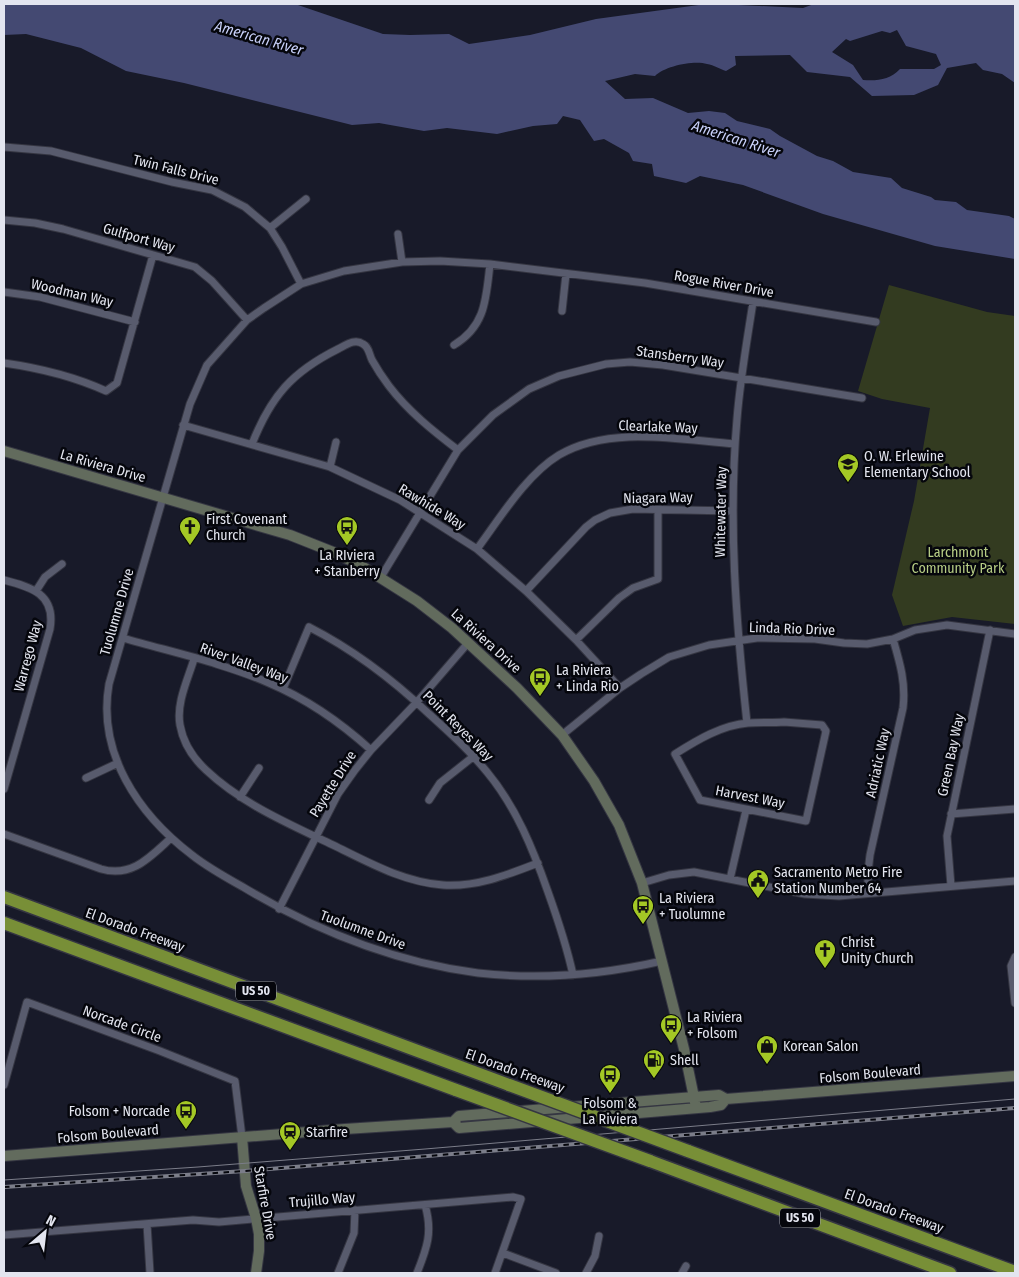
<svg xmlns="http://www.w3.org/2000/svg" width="1019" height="1277" font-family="'Fira Sans Condensed',sans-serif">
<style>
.green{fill:#333b20}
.water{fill:#444972;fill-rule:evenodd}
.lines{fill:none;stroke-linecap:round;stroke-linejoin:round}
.street-casing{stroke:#353642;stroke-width:9}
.secondary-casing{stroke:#353642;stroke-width:12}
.highway-casing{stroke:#353642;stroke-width:15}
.street{stroke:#585b6d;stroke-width:7}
.secondary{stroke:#626b5d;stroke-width:10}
.highway{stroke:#788f37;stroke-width:12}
.tram{stroke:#7b7d89;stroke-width:1}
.rail-casing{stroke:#7b7d89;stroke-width:4}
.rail{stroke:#05060c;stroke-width:2;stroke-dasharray:5.5;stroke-linecap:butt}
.highway-bridge-casing{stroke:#353642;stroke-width:15;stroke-linecap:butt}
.highway-bridge{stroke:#788f37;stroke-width:12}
.labels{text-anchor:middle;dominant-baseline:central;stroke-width:5;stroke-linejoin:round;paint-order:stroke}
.shield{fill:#05060c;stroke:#a0a2ab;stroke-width:1}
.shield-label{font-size:12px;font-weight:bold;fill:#e3e5ef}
.street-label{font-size:14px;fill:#e3e5ef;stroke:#05060c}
.poi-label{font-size:14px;fill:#e3e5ef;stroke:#05060c;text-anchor:start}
.park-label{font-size:14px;fill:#b7cd85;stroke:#05060c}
.water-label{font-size:15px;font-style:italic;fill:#c9d1fa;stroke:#05060c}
</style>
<rect width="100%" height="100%" fill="#181a29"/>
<path class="green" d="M 889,285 L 987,312 L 1015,316 L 1015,624 L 952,617 L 903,626 L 892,595 L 914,501 L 930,408 L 882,399 L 858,391 Z"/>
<path class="water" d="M 4,4 L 295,4 L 383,34 L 410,35 L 449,34 L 469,44 L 530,35 L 596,19 L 706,4 L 736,4 L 739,5 L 803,8 L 814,4 L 1015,4 L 1015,83 L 1002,74 L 983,70 L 976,63 L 947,68 L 938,85 L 914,95 L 872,96 L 850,77 L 807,72 L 790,55 L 735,56 L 736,65 L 726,71 C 720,69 714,65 707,64 C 694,60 665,66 655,76 L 635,74 L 605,81 L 625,99 L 653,98 L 688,113 L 709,111 L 725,113 L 737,121 L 770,129 L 780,136 L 817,156 L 833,161 L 853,172 L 891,178 L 902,188 L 931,197 L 935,200 L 956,202 L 967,210 L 1009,216 L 1015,219 L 1015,259 L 935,246 L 823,214 L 743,185 L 700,176 L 686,183 L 654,176 L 652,164 L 633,161 L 629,153 L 604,139 L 594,141 L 580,120 L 563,116 L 557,124 L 533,126 L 497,134 L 447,128 L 424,131 L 379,123 L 352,125 L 184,83 L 126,71 L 81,48 L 26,34 L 4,35 ZM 897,30 L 906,46 L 936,54 L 941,65 L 934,69 L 900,69 C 890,80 877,81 863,80 L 853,65 L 832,52 L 846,39 L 850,41 L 882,31 L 890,33 Z"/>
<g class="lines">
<g class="street-casing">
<path id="street" d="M 4,147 L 51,151 L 172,182 L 212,190 L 245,207 L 270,228 L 282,247 L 301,284
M 4,220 L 35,223 L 63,229 L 195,267 L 212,281 L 247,320
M 270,228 L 306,199
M 398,234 L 402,262
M 4,292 L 40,297 L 135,322
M 562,311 L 566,274
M 454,345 C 486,326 486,298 490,264
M 4,363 C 39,368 73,376 106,391 L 117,383 L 153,255
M 183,425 L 330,467 L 400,500 L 477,549 L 526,591 L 576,640 L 620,688
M 252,444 C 271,396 292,372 338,349 C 346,345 355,338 363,344 C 369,347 369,354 372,360 C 377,369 383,378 389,386 C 408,411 433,431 458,450
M 330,467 L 336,442
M 477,549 C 500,518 526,475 559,455 C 610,425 680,440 735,444
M 381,577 L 458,450 L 493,415 L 529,389 L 559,376 L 606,364 L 630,362 L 663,365 L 862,398
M 4,580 C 31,587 56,594 50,629 L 4,789
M 36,591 L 45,577 L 62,564
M 526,591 L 586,527 L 595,520 L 610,513 L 633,509 L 733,511
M 123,638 C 171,652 223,663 269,683 C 307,699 340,722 371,750
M 576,640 L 619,598 L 633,588 L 658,579 L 658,510
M 194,659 C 188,679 176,703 180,725 C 183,742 193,758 206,770 C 242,804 289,824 333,845 C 368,862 403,882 443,885 C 477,887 507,875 538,863
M 283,689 L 309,627 C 354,650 391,678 428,713 C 449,732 469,750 487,772 C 516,807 533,849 548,892 C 558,920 567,947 573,975
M 784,722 L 822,725 L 826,731 L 806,821 L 700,800 L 675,754 C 697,740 722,725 748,723 C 760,722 772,723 784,722 Z
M 747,723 C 736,621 728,521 737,419 C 740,380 747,341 753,302
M 562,735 L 620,688 L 641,674 L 669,657 L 709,645 L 757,638 L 815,639 L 844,643 L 867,644 L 893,639 L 915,630 L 947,625 L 1015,634
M 86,778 L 118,763
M 240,797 L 259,768
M 429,800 L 440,783 L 474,756
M 951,814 L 1015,809
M 4,834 L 101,869 C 132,878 150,857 171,838
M 730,879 L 746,810
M 642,883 L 669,875 L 694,872 L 805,894 L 839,896 L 1015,881
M 951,886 L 947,836 L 990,630
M 868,893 L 868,872 L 870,855 L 903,708 C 906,683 900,663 893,639
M 279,909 L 338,794 L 355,770 L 371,750 L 417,702 L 468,643
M 1015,957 L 1011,966 L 1015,1003
M 662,961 C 601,975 540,980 478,973 C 393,962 316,931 243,887 C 225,877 207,867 192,855 C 138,814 97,753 109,684 L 190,404 L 207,365 L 247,320 L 264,308 L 301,284 L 344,271 L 402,262 L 440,261 L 490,264 L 645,283 L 876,322
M 4,1085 L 27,1002 L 160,1051 L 235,1081 L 242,1137
M 147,1224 L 150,1273
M 4,1235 L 193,1220 L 219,1222 L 513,1197 L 521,1199 L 495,1273
M 503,1253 L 556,1273
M 338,1273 L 354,1233 L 355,1210
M 417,1273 C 427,1248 433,1232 425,1205
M 586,1273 L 595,1256 L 599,1236
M 682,1273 L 686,1266"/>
</g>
<g class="secondary-casing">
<path id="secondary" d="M 4,451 L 290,535 L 333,552 L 360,565 L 417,601 L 452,628 L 517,688 L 562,735 L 594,781 L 619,825 L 642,883 L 684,1049 L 696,1107
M 453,1122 L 459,1128 L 710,1107 L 721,1105 L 726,1099
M 242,1137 L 246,1186 L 256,1218 L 259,1234 L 259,1251 L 256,1273
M 4,1156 L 345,1129 L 453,1122 L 459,1116 L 694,1097 L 719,1095 L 726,1099 L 1015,1076"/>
</g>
<g class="highway-casing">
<path id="highway" d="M 4,897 L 509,1085
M 4,923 L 456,1090
M 688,1151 L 1015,1272
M 650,1161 L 950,1273"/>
</g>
<use href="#street" class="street"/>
<use href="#secondary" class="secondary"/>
<use href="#highway" class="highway"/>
<path class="tram" d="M 4,1180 L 198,1167 L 425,1149 L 1015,1099"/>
<g class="rail-casing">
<path id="rail" d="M 4,1187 L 245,1171 L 1015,1108"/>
</g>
<use href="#rail" class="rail"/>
<g class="highway-bridge-casing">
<path id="highway-bridge" d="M 509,1085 L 688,1151
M 456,1090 L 650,1161"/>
</g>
<use href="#highway-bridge" class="highway-bridge"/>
</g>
<defs>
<g id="school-pin" transform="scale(1.125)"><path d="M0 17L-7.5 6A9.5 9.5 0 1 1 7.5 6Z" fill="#a4c825" stroke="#05060c"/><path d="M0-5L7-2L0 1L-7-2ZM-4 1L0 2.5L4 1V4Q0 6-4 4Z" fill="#111"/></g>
<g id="church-pin" transform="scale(1.125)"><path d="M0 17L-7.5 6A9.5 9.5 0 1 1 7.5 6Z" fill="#a4c825" stroke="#05060c"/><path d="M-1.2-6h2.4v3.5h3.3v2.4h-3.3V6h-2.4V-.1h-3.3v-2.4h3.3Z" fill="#111"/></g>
<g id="bus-pin" transform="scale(1.125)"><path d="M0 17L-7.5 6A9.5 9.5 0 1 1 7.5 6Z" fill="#a4c825" stroke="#05060c"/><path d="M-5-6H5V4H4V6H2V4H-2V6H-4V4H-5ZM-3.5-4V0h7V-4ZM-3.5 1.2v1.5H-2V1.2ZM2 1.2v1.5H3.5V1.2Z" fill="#111"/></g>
<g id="civic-pin" transform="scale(1.125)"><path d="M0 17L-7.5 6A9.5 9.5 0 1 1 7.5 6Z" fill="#a4c825" stroke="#05060c"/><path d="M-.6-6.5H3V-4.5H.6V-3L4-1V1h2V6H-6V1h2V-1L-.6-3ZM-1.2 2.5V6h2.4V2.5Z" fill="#111"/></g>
<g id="shop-pin" transform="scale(1.125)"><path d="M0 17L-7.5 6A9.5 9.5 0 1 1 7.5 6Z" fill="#a4c825" stroke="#05060c"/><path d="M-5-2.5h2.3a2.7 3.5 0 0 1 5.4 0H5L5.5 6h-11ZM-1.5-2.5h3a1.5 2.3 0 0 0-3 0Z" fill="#111"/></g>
<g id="fuel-pin" transform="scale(1.125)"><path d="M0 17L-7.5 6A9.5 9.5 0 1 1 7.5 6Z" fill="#a4c825" stroke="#05060c"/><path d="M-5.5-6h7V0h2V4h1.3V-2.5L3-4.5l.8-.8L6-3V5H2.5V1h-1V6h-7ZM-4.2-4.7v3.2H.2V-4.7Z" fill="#111"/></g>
<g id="station-pin" transform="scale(1.125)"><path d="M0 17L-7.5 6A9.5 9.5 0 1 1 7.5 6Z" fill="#a4c825" stroke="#05060c"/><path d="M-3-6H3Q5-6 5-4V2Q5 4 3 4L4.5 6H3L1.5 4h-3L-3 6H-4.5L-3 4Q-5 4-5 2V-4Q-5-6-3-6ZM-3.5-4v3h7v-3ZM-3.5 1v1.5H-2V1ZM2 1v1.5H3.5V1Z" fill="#111"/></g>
</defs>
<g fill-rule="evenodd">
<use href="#school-pin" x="848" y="464"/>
<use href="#church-pin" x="190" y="527"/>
<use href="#bus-pin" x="347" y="527"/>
<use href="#bus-pin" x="540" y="678"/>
<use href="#civic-pin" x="758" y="880"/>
<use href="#bus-pin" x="643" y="906"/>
<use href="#church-pin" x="825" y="950"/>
<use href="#bus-pin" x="671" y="1025"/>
<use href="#shop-pin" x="767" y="1046"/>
<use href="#fuel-pin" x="654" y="1060"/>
<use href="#bus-pin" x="610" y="1075"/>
<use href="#bus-pin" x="186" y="1111"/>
<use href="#station-pin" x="290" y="1132"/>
</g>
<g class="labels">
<g class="shield">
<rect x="236" y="981.5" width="40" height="19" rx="4"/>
<rect x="780" y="1208.5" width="40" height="19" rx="4"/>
</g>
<g class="shield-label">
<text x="256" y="991">US 50</text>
<text x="800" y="1218">US 50</text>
</g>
<g class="street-label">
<text transform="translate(176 170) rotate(14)">Twin Falls Drive</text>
<text transform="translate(139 238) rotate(16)">Gulfport Way</text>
<text transform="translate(724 284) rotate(10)">Rogue River Drive</text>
<text transform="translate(72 293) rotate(13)">Woodman Way</text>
<text transform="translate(680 357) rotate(8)">Stansberry Way</text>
<text transform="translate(658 427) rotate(2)">Clearlake Way</text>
<text transform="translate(103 466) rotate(16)">La Riviera Drive</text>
<text transform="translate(658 498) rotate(-1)">Niagara Way</text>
<text transform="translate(432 507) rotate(31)">Rawhide Way</text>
<text transform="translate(721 512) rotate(-89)">Whitewater Way</text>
<text transform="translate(117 612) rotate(-74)">Tuolumne Drive</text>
<text transform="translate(792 629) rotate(2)">Linda Rio Drive</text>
<text transform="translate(486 641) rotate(42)">La Riviera Drive</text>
<text transform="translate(28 656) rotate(-75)">Warrego Way</text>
<text transform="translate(244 663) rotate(20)">River Valley Way</text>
<text transform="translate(458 726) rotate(45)">Point Reyes Way</text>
<text transform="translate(951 755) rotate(-78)">Green Bay Way</text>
<text transform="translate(878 763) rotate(-78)">Adriatic Way</text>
<text transform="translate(333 784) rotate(-58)">Payette Drive</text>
<text transform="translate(750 797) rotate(11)">Harvest Way</text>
<text transform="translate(135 930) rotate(20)">El Dorado Freeway</text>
<text transform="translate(363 930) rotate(20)">Tuolumne Drive</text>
<text transform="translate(122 1024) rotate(20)">Norcade Circle</text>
<text transform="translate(515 1071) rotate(20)">El Dorado Freeway</text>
<text transform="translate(870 1074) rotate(-5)">Folsom Boulevard</text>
<text transform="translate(108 1134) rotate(-5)">Folsom Boulevard</text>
<text transform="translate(322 1200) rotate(-5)">Trujillo Way</text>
<text transform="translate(265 1203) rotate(80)">Starfire Drive</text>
<text transform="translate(894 1211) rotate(20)">El Dorado Freeway</text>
</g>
<g class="poi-label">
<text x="864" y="456">O. W. Erlewine<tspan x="864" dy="16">Elementary School</tspan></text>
<text x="206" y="519">First Covenant<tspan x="206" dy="16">Church</tspan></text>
<text x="347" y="555" text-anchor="middle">La RIviera<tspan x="347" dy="16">+ Stanberry</tspan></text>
<text x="556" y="670">La Riviera<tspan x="556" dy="16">+ Linda Rio</tspan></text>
<text x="774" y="872">Sacramento Metro Fire<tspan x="774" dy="16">Station Number 64</tspan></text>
<text x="659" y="898">La Riviera<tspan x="659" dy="16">+ Tuolumne</tspan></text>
<text x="841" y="942">Christ<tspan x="841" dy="16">Unity Church</tspan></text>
<text x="687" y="1017">La Riviera<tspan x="687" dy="16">+ Folsom</tspan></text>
<text x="783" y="1046">Korean Salon</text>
<text x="670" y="1060">Shell</text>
<text x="610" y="1103" text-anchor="middle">Folsom &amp;<tspan x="610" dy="16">La Riviera</tspan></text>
<text x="170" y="1111" text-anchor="end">Folsom + Norcade</text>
<text x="306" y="1132">Starfire</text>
</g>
<g class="park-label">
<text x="958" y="552">Larchmont<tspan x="958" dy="16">Community Park</tspan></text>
</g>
<g class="water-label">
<text transform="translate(259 38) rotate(16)">American River</text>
<text transform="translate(736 139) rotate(18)">American River</text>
</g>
</g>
<rect width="1019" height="1277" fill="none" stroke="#e3e5ef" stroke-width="10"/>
<g transform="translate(45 1232) rotate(28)" stroke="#05060c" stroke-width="4" paint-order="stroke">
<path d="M0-4L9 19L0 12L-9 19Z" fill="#e3e5ef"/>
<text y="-8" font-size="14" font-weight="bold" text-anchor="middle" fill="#e3e5ef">N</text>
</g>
</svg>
